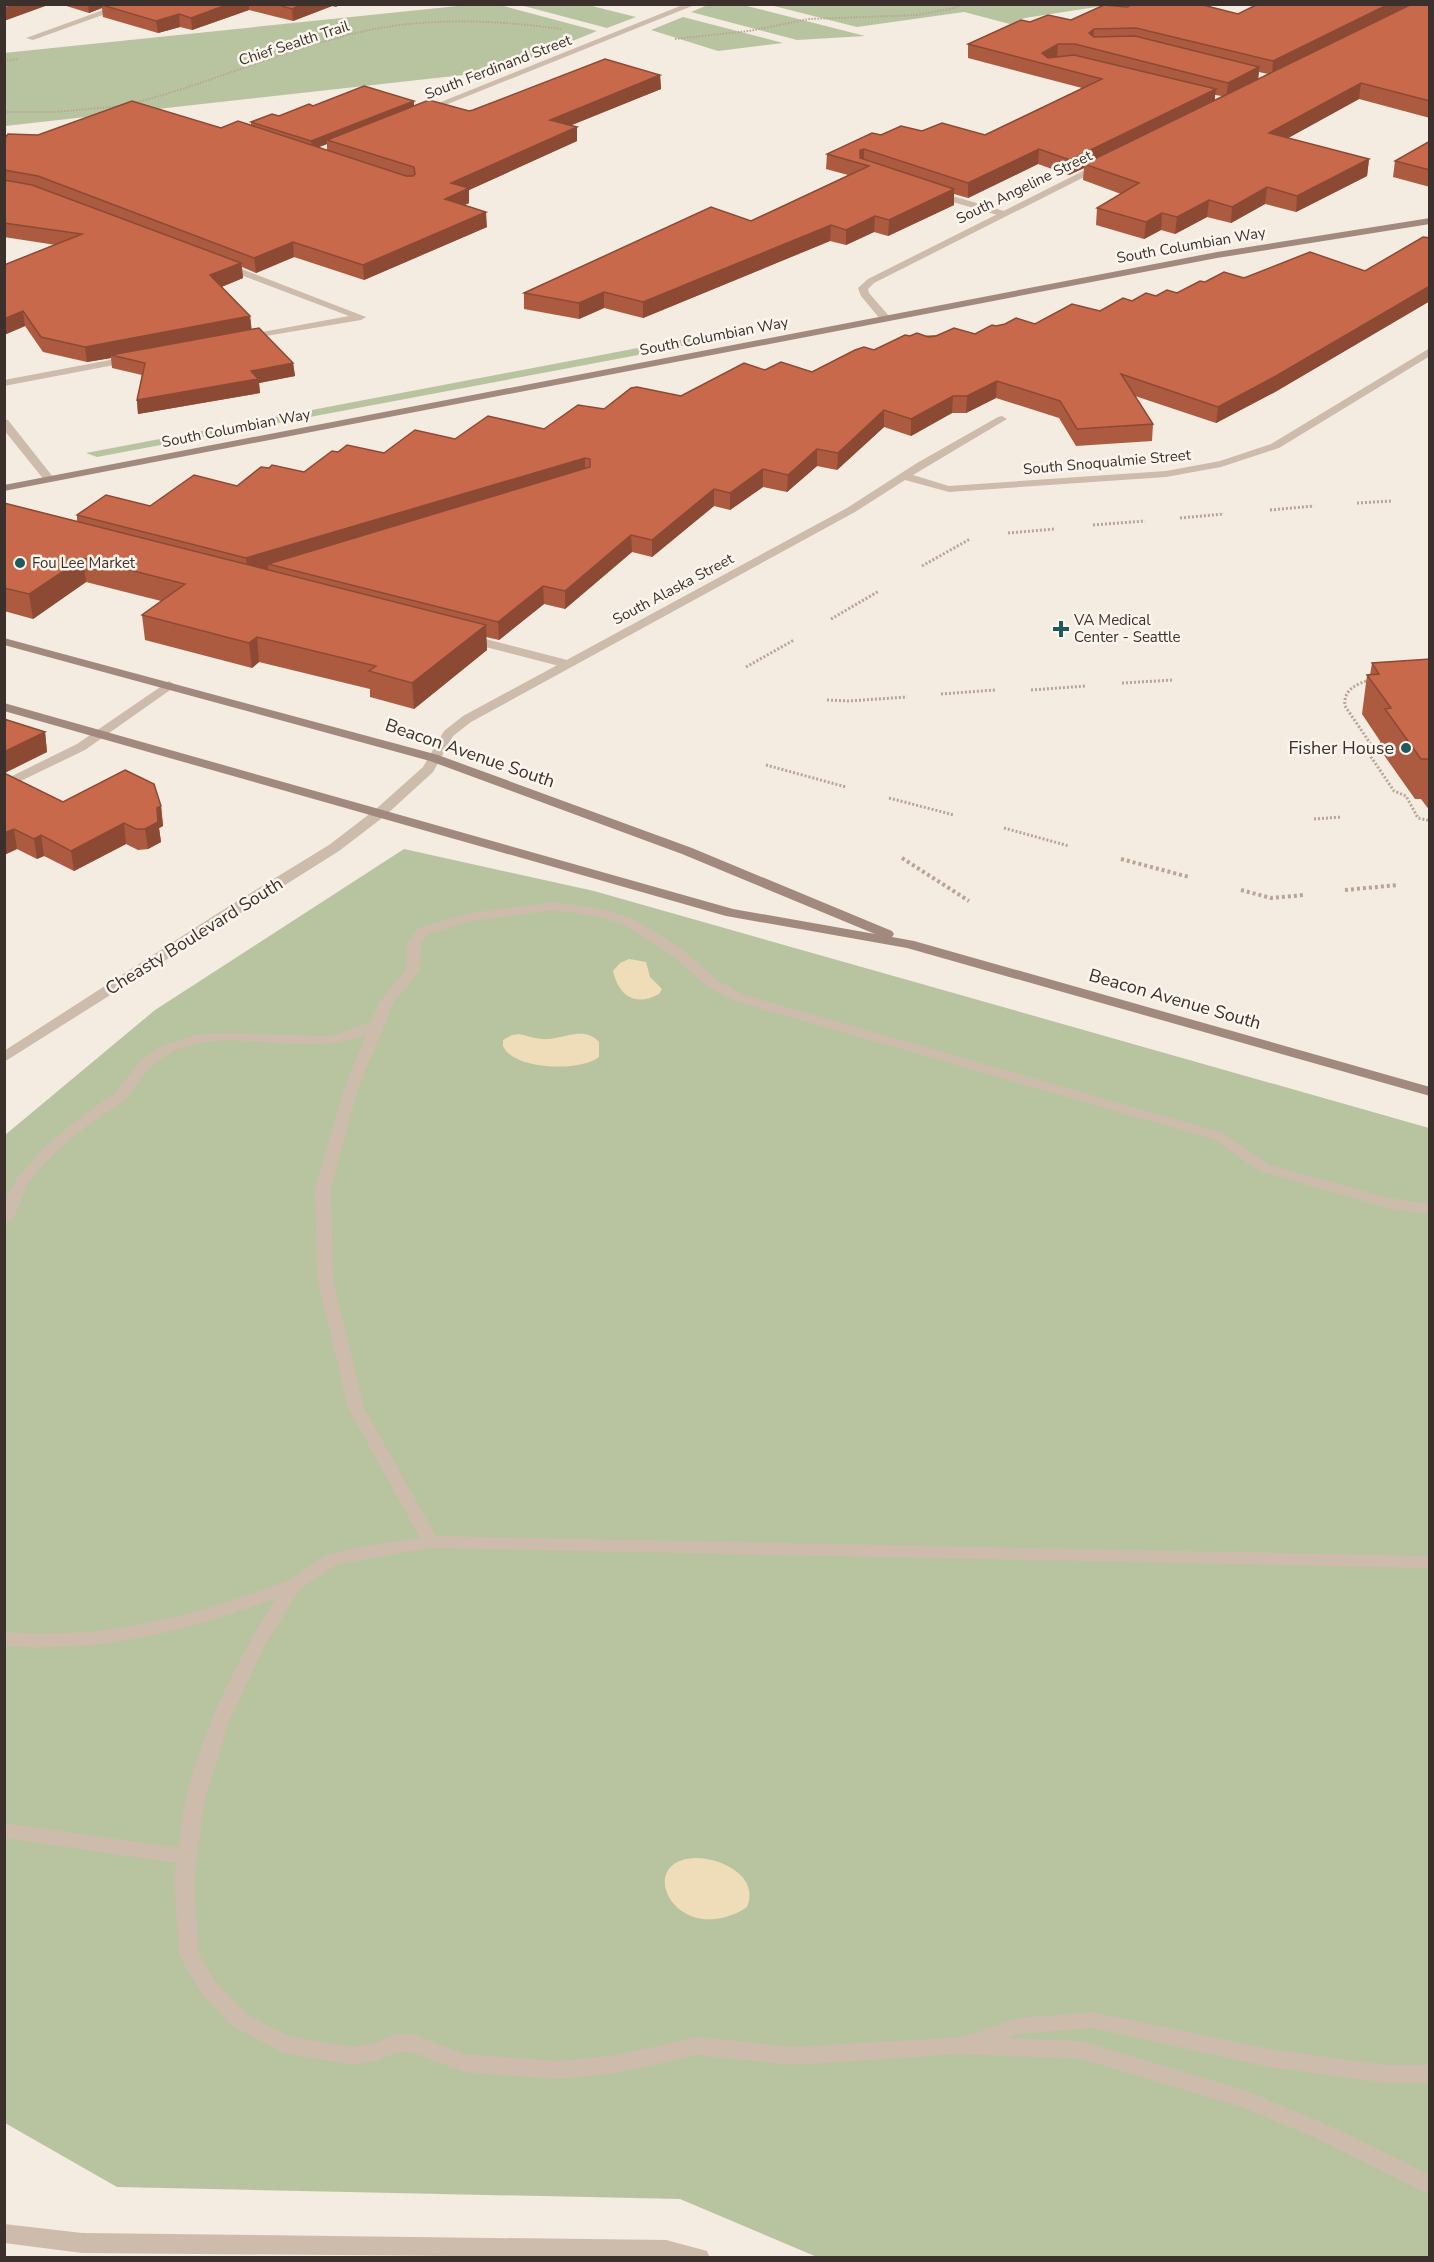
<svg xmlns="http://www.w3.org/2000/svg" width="1434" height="2262" font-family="'Nunito Sans',sans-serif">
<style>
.green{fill:#b8c4a0}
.sand{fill:#efdcb8}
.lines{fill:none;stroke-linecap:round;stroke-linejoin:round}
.path-far2{stroke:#b9a596;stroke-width:2;stroke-dasharray:1.5 1.5;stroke-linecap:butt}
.path-far1{stroke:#b9a596;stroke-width:3;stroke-dasharray:2 2;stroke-linecap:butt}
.path{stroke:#b9a596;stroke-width:4;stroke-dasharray:3 3;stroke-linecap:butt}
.service{fill:#cdbbac;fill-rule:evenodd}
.minor{fill:#cdbbac;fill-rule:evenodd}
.secondary{fill:#a18a7d;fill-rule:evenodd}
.wall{fill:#ac5a40;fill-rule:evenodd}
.shaded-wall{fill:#8c4a34}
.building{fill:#c8694b;stroke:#8c4a34;stroke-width:1.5}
.poi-dot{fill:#1f5a5e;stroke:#fbf5ee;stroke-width:2}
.labels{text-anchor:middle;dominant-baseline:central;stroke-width:5;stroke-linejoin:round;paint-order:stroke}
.far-street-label{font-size:15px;fill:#3b302b;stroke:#fbf5ee}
.far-poi-label{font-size:15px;fill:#3b302b;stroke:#fbf5ee;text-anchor:start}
.poi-label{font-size:18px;fill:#3b302b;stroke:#fbf5ee;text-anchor:end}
.street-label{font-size:18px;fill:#3b302b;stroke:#fbf5ee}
</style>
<rect width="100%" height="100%" fill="#f4ebe1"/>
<path class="green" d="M 477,4 L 500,5 L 597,31 L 499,71 L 5,126 L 4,53 Z
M 710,4 L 743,5 L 865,36 L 797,40 L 691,12 Z
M 520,5 L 588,5 L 636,17 L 607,28 Z
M 770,5 L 1109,5 L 1025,18 L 1010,24 L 964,12 L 857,27 Z
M 683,17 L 783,43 L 718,51 L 651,30 Z
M 706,335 L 706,341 L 638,355 L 97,457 L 86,453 Z
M 404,849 L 594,891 L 1429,1128 L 1429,2257 L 817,2257 L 680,2199 L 117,2187 L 5,2123 L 5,1135 L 155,1010 Z"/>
<path class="sand" d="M 629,959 L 646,962 L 650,977 L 662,989 L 659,994 C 635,1007 619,996 613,971 L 620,963 Z
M 519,1034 C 529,1036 538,1040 548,1039 C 565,1038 585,1026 599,1042 L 599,1057 C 581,1072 513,1070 503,1046 L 503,1040 L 512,1035 Z
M 696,1858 C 721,1858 760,1876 747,1907 C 739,1913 732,1915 722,1918 C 666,1930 640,1859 696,1858 Z"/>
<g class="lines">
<path class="path-far2" d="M 675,39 L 749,31 L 809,19 L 917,15 L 955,8 L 962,4
M 4,61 L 19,59
M 134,103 C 212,83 286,48 365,31 C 430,17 496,20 561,29
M 4,112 L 55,112 L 120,106"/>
<path class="path-far1" d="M 1357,503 L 1392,501
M 1270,510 L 1314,506
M 1180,518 L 1224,514
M 1093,525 L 1145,521
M 1008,533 L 1055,529
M 922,566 L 970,539
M 831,619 L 879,591
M 746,667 L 794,640
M 1370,680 C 1356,684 1343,690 1345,706 L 1370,743 L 1367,751 L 1394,791 L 1406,796 L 1418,818 L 1427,820 L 1430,824
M 1122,683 L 1174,680
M 1031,690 L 1086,686
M 941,694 L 995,690
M 827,700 L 849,701 L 907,697
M 766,765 L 846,787
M 889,798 L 954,815
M 1314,819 L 1342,817
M 1004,828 L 1069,846"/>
<path class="path" d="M 902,858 L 969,901
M 1121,859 L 1189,877
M 1241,890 L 1271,898 L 1304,895
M 1345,890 L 1398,885"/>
<path class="service" d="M 935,191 L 1004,211 L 1006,213 L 1001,216 L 932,196 L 930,194 Z
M 466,634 L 571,661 L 573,664 L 567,668 L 462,641 L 460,638 Z
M 169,681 L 175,685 L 173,688 L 85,750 L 4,789 L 4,780 L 77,744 Z
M 555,902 L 597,908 L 632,918 L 682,949 L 718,981 L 745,995 L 1223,1133 L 1270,1165 L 1389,1198 L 1430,1204 L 1430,1214 L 1388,1208 L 1260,1171 L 1213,1139 L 735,1001 L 708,987 L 672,955 L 647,939 L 622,924 L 595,916 L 555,910 L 471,921 L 428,934 L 421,943 L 420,971 L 394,1002 L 358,1089 L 331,1188 L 333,1279 L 364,1408 L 436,1536 L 1430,1556 L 1430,1568 L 431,1548 L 338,1564 L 300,1589 L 265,1645 L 229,1721 L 205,1799 L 194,1879 L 199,1954 L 218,1985 L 248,2015 L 288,2036 L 353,2047 L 375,2043 L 396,2034 L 413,2034 L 464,2054 L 559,2061 L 616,2055 L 698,2037 L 794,2047 L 962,2037 L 1019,2018 L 1093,2012 L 1269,2049 L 1386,2065 L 1430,2065 L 1430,2083 L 1386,2083 L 1269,2067 L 1093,2028 L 1019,2034 L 1007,2038 L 1081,2041 L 1247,2091 L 1330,2126 L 1430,2175 L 1430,2195 L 1316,2138 L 1242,2107 L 1081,2059 L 959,2054 L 794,2065 L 698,2055 L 616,2073 L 559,2079 L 464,2072 L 411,2052 L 398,2052 L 378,2060 L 353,2065 L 284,2053 L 234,2027 L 204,1997 L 182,1961 L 179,1955 L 174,1879 L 176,1863 L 4,1838 L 4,1823 L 179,1848 C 181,1832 182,1814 186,1798 C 203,1727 237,1660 276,1598 C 185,1632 103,1653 4,1646 L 4,1632 C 105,1640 191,1617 284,1582 C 301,1576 313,1559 330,1554 C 359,1545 391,1543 420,1538 L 348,1408 L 317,1279 L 315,1188 L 344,1089 L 366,1034 C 300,1064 214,1014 154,1064 C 143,1073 136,1088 125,1099 C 115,1109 100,1116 88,1125 C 67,1141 45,1161 29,1182 C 22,1193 18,1220 4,1224 L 4,1202 L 17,1178 L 46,1146 L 78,1119 L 114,1094 L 143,1058 L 162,1046 L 195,1035 L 217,1033 L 331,1036 L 371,1022 L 380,1001 L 406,970 L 407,943 L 418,928 L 470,913 Z"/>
<path class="minor" d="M 120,4 L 133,4 L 33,40 L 26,38 Z
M 685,4 L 697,4 L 428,112 L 421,110 Z
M 1101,162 L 1106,165 L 1104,167 L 874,283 L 868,289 L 869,293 L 889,316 L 889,320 L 881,320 L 861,296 L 858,288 L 868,279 Z
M 220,263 L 226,263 L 366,317 L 361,320 L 242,340 L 241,338 L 246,335 L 349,316 L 220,267 Z
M 1430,348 L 1430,356 L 1279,448 L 1221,467 L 1166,477 L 949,492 L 905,480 L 855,512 L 471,722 L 453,736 L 433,772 L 386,815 L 339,851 L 4,1062 L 4,1051 L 215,915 L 329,845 L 376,809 L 423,767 L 444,731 L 463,716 L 847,508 L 917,463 L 998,417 L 1002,416 L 1007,419 L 913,475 L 949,486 L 1166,471 L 1220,461 L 1271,444 Z
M 131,356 L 135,357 L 135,361 L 4,386 L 4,380 Z
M 4,419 L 8,420 L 53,477 L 53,481 L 45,481 L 4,430 Z
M 4,2224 L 82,2233 L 666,2240 L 707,2251 L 710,2258 L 82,2253 L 4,2243 Z"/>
<path class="secondary" d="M 1430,218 L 1430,224 L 1217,258 L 4,491 L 4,485 L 1217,252 Z
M 4,638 L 438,755 L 692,848 L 892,931 L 894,934 L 892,937 L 914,941 L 1430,1087 L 1430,1096 L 907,948 L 726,916 L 4,711 L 4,703 L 733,909 L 875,934 L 682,854 L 430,761 L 4,645 Z"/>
</g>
<path class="wall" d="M 60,4 L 341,4 L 336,7 L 332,6 L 293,21 L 249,10 L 192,30 L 180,27 L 158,33 L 103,17 L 102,8 L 89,13 Z
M 1430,4 L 1430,118 L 1359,99 L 1288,138 L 1369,159 L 1367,176 L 1296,212 L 1265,204 L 1231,223 L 1207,217 L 1175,234 L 1161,230 L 1144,239 L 1096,225 L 1097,208 L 1121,194 L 1083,180 L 1084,168 L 1069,175 L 1038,164 L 968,198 L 954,194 L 954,205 L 888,236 L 874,232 L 846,245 L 830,241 L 643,318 L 604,308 L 579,319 L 524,309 L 524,293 L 751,221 L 848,175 L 826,169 L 827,154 L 881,135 L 922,131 L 985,135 L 1082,88 L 968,58 L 968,44 L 1030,22 L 1071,20 L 1127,7 L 1238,14 ZM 1259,72 L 1268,74 L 1258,79 ZM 1215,95 L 1222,96 L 1215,100 Z
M 660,75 L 661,89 L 570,125 L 577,141 L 469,190 L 469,203 L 465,205 L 487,227 L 364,280 L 294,257 L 256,273 L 242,267 L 243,278 L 221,287 L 250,316 L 251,329 L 293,363 L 295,376 L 259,383 L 260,393 L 138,414 L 137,400 L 142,375 L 112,368 L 111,358 L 87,362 L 43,352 L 25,326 L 4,335 L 56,245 L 4,237 L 4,139 L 38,135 L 221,128 L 251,126 L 251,122 L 279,116 L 313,106 L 414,101 L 414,106 L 469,111 ZM 327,144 L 327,150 L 318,147 Z
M 1430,141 L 1430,187 L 1393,177 L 1395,161 Z
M 1430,238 L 1430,301 L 1275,392 L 1216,423 L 1135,396 L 1153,424 L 1152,441 L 1076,446 L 1059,418 L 996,398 L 966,413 L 952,413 L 911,436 L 884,427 L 837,470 L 817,466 L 787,492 L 763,487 L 730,510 L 714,506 L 652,557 L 632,552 L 565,609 L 544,604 L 499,640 L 486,637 L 487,650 L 414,709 L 370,697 L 370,689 L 259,662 L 252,668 L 145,640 L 142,615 L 161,601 L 86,582 L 33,619 L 4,611 L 4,503 L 77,521 L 77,515 L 150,506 L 237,486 L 269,468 L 304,472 L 338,452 L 384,453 L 455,439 L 544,429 L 604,409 L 681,396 L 765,370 L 812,372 L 910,336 L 975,334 L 996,326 L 1035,324 L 1100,311 L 1132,301 L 1177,293 L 1205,282 L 1244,278 L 1365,271 Z
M 1430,659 L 1430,811 L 1421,799 L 1415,799 L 1379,748 L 1380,741 L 1362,714 L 1367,675 L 1370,675 L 1372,663 Z
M 4,719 L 45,732 L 47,752 L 5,773 L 63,802 L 161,806 L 163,826 L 159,828 L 161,842 L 148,849 L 138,850 L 126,844 L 74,871 L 44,856 L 37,859 L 17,849 L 4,855 Z"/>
<path class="shaded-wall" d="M 16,4 L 51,4 L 4,21 L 4,9 Z
M 88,4 L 112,4 L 102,5 L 102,8 L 89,13 Z
M 229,4 L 249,4 L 249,10 L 192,30 L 191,18 Z
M 303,4 L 332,4 L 332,6 L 293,21 L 292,9 Z
M 1389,4 L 1416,4 L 1272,75 L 1273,61 Z
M 179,14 L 180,27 L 158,33 L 156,21 Z
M 1094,29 L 1093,43 L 1089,33 Z
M 1058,44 L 1057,59 L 1047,64 L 1042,53 Z
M 1259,67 L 1258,82 L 1226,98 L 1228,83 Z
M 660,75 L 661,89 L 550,134 L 550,120 Z
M 1361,83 L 1359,99 L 1268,149 L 1269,133 Z
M 1216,89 L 1214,103 L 1084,164 L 1084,168 L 1069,175 L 1070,160 Z
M 414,101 L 414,109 L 327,140 L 327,144 L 312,150 L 311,141 Z
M 577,127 L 577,141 L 469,190 L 469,203 L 446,213 L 445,199 L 451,183 Z
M 864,149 L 864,164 L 859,163 L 860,150 Z
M 1039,149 L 1038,164 L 968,198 L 968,183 Z
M 1369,159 L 1367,176 L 1296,212 L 1297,196 Z
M 1267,187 L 1265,204 L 1231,223 L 1232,207 Z
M 954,189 L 954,205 L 888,236 L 889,220 Z
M 1209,200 L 1207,217 L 1175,234 L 1177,217 Z
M 486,212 L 487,227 L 364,280 L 363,265 Z
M 1162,213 L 1161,230 L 1144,239 L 1146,222 Z
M 875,216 L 874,232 L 846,245 L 846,230 Z
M 831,225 L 830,241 L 643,318 L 643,302 Z
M 293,242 L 294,257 L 256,273 L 254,258 Z
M 241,263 L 243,278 L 212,291 L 210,275 Z
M 1430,286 L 1430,301 L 1275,392 L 1216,423 L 1218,407 Z
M 604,292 L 604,308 L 579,319 L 579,303 Z
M 23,311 L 25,326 L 4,335 L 4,319 Z
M 250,316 L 252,332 L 111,355 L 111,358 L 87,362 L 85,347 Z
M 293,363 L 295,376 L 259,383 L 260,393 L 138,414 L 137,400 L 251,371 Z
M 997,381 L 996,398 L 966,413 L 967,396 Z
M 953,396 L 952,413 L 911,436 L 911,419 Z
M 884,410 L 884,427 L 837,470 L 838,453 Z
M 817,449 L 817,466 L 787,492 L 788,475 Z
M 585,458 L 585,475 L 268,564 L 268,570 L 248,576 L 246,558 Z
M 763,469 L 763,487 L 730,510 L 730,493 Z
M 714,489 L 714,506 L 652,557 L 652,540 Z
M 631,535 L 632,552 L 565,609 L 565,591 Z
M 83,558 L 86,582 L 33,619 L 29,594 Z
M 543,586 L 544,604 L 499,640 L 498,622 Z
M 486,625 L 487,650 L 414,709 L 412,683 Z
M 257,637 L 259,662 L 252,668 L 249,643 Z
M 45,732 L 47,752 L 4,773 L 4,752 Z
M 161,806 L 163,826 L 159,828 L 161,842 L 148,849 L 145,829 L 157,808 Z
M 124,823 L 126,844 L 74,871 L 71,851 Z
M 14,829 L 17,849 L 4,855 L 4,833 Z
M 41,835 L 44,856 L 37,859 L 34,839 Z"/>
<path class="building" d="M 4,4 L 16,4 L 4,9 Z
M 103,4 L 229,4 L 191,18 L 179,14 L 156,21 L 102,5 Z
M 275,4 L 303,4 L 292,9 Z
M 1133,4 L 1199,4 L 1238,14 L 1258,4 L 1389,4 L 1273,61 L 1136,28 L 1094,29 L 1089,33 L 1094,37 L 1135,36 L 1259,67 L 1228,83 L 1075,44 L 1058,44 L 1042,53 L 1048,58 L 1074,55 L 1216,89 L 1070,160 L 1039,149 L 968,183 L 864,149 L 860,150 L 860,158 L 954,189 L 889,220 L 875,216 L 846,230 L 831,225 L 643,302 L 604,292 L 579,303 L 524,293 L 711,207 L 751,221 L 869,166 L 827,154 L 872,133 L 881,135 L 901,126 L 922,131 L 942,123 L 985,135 L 1102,79 L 968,44 L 1021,20 L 1030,22 L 1048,15 L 1071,20 L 1104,5 L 1127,7 Z
M 1412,4 L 1430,4 L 1430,101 L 1361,83 L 1269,133 L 1369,159 L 1297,196 L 1267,187 L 1232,207 L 1209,200 L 1177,217 L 1162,213 L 1146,222 L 1097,208 L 1139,183 L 1084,164 Z
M 605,59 L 660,75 L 550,120 L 577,127 L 451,183 L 469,188 L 445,199 L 486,212 L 363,265 L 293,242 L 254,258 L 38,176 L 4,170 L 4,139 L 8,134 L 38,135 L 132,101 L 221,128 L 238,121 L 406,176 L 413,176 L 415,174 L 414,167 L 327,140 L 429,100 L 469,111 L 473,110 Z
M 364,86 L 414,101 L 311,141 L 251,122 L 272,114 L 279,116 L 309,104 L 313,106 Z
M 1430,141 L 1430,170 L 1395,161 Z
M 4,180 L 32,185 L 241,263 L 210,275 L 250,316 L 85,347 L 41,337 L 23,311 L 4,319 L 4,265 L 82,234 L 4,223 Z
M 1423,237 L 1430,238 L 1430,286 L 1276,376 L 1218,407 L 1121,374 L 1153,424 L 1077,429 L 1060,401 L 997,381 L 967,396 L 953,396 L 911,419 L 884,410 L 838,453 L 817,449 L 788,475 L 763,469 L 730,493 L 714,489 L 652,540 L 631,535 L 565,591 L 543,586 L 498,622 L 268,564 L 590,467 L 590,459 L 585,458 L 246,558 L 77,515 L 106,495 L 150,506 L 194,475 L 237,486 L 261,467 L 269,468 L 272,465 L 304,472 L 332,451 L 338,452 L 347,445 L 384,453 L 415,430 L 455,439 L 488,416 L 544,429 L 578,405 L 604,409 L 631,388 L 637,387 L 681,396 L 744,363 L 765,370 L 781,362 L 812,372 L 855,350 L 864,347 L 874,350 L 905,335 L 910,336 L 917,333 L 928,337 L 936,336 L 954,328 L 975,334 L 992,325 L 996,326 L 1005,324 L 1016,318 L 1035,324 L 1072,304 L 1100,311 L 1123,298 L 1132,301 L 1146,293 L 1156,296 L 1167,290 L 1177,293 L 1200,281 L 1205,282 L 1224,272 L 1244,278 L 1310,252 L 1365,271 Z
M 259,328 L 293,363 L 251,371 L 258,379 L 137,400 L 145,363 L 111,355 Z
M 4,503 L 486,625 L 412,683 L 369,671 L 376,666 L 257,637 L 249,643 L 142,615 L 185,584 L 83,558 L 29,594 L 4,588 Z
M 1430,659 L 1430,762 L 1427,759 L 1421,759 L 1385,709 L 1391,708 L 1367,675 L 1379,674 L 1372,663 Z
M 4,719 L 45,732 L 4,752 Z
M 125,770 L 154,784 L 161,806 L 157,808 L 158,822 L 145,829 L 136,829 L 124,823 L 71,851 L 41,835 L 34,839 L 14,829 L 4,833 L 4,773 L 63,802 Z"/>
<g class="poi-dot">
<circle cx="20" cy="563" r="6"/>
<path d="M1058 620h6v6h6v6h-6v6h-6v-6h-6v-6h6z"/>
<circle cx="1406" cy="748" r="6"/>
</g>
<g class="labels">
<g class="far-street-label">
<text transform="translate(294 43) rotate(-18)">Chief Sealth Trail</text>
<text transform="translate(498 67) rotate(-21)">South Ferdinand Street</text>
<text transform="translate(1024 187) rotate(-26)">South Angeline Street</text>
<text transform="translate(1191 245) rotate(-10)">South Columbian Way</text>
<text transform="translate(714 336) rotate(-11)">South Columbian Way</text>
<text transform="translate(236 428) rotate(-11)">South Columbian Way</text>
<text transform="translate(1107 462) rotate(-5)">South Snoqualmie Street</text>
<text transform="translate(673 589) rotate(-28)">South Alaska Street</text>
</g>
<g class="far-poi-label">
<text x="32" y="563">Fou Lee Market</text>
<text x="1074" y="620">VA Medical<tspan x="1074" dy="17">Center - Seattle</tspan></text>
</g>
<g class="poi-label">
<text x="1394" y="748">Fisher House</text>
</g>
<g class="street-label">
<text transform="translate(470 753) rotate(19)">Beacon Avenue South</text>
<text transform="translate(194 936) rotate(-32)">Cheasty Boulevard South</text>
<text transform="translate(1175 999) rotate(16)">Beacon Avenue South</text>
</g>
</g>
<rect width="1434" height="2262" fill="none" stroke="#3b302b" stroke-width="12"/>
</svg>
